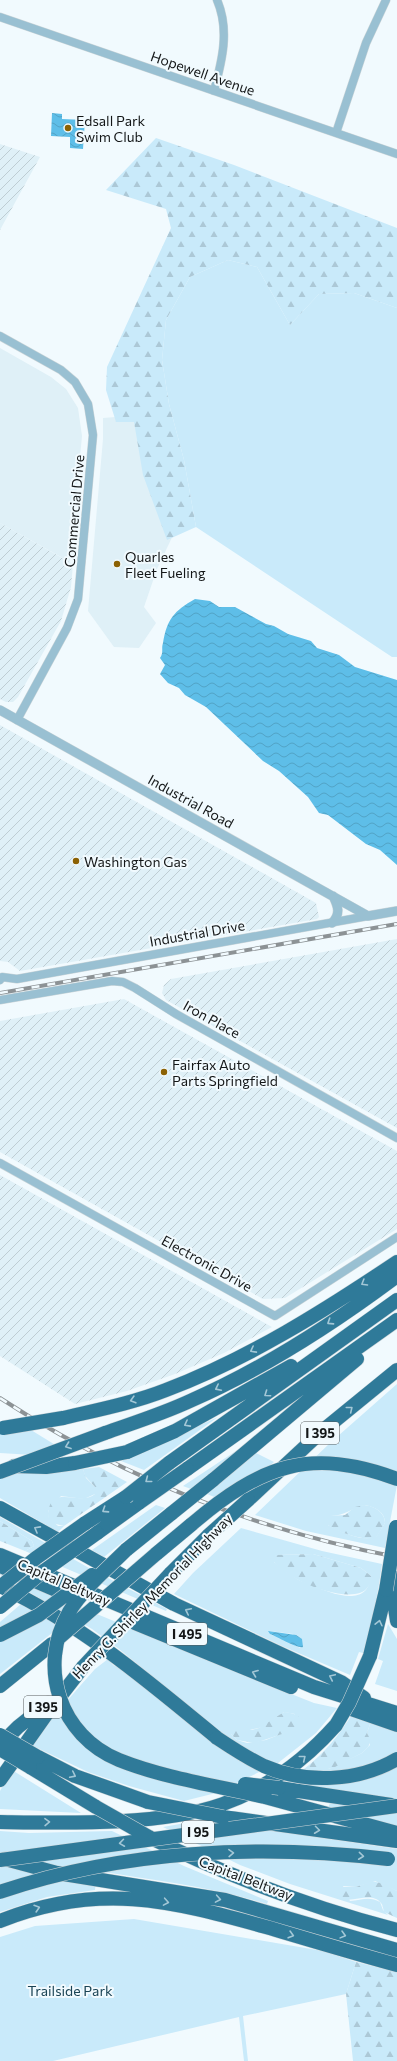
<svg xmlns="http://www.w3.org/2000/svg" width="397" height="2061" font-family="Commissioner,sans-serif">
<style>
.built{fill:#dff0f7}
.industrial{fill:url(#industrial-furrows)}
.green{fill:#c9eafa;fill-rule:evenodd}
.forest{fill:url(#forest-firs)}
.water{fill:url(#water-waves)}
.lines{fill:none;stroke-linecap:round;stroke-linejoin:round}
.minor-casing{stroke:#ced6d9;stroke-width:9}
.tertiary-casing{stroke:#ced6d9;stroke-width:10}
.motorway-casing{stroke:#ced6d9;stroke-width:15}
.minor{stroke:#99c0d2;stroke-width:8}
.tertiary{stroke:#99c0d2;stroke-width:9}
.motorway{stroke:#2f7a99;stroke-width:14}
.rail-casing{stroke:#8c9295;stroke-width:4}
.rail{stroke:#f1fafe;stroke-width:2.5;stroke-dasharray:8;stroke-linecap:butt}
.motorway-bridge-casing{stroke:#ced6d9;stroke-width:15;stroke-linecap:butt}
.motorway-bridge{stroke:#2f7a99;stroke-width:14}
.oneway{stroke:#a3c7d6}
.poi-dot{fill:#8b6103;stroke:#f1fafe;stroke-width:1.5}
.labels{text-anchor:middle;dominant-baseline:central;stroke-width:4;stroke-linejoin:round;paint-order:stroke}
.shield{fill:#f1fafe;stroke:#565b5d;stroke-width:1}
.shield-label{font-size:13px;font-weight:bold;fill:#141718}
.street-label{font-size:14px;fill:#141718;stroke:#f1fafe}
.poi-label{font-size:14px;fill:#141718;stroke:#f1fafe;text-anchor:start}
.park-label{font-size:14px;fill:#1a4455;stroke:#f1fafe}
</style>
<defs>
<pattern id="industrial-furrows" width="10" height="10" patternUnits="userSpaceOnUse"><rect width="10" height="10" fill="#dff0f7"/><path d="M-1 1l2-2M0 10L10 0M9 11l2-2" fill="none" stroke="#becdd3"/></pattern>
<pattern id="forest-firs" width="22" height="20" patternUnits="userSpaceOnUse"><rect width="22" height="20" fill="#c9eafa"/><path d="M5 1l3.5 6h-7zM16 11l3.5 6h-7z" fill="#acc8d6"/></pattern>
<pattern id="water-waves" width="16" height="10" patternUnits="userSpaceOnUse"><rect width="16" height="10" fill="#5ebee8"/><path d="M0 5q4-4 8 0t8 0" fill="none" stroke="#51a3c6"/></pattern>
</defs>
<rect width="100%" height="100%" fill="#f1fafe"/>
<path class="built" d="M 0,348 L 51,377 L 66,389 L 78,408 L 82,436 L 70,562 L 0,523 Z
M 140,415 L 176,529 L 157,569 L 144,607 L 156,623 L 139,648 L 114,647 L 88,611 L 103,439 L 103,418 Z"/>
<path class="industrial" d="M 0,144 L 40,157 L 0,230 Z
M 0,523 L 73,564 L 71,587 L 61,621 L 18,697 L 13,702 L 6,702 L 0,699 Z
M 0,725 L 316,903 L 319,917 L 317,919 L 20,971 L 8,962 L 0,961 Z
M 397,939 L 397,1128 L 166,1000 L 162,993 L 164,985 L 171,979 Z
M 124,999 L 397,1151 L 397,1229 L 285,1298 L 263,1299 L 0,1152 L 0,1021 Z
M 0,1175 L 272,1327 L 224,1353 L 175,1374 L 127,1391 L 75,1404 L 0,1356 Z"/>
<path class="green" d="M 228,260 L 257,267 L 290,325 L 319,294 L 354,293 L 397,308 L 397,657 L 392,657 L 196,527 L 184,460 L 169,404 L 162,360 L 166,320 L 190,277 Z
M 397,1384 L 397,1485 L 385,1548 L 306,1531 L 255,1515 L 330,1443 ZM 366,1505 C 376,1508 385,1512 385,1523 L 376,1537 C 360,1542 342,1532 328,1525 L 331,1516 C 345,1516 353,1507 366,1505 Z
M 218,1417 L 144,1470 L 121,1461 Z
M 31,1430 L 70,1454 L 49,1456 L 0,1453 L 0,1433 Z
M 245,1445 L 191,1489 L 183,1486 Z
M 256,1453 L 274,1462 L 229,1503 L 207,1494 Z
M 83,1469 L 86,1478 L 95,1487 L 95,1494 L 84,1499 L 61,1496 L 48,1511 L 49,1518 L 58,1526 L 64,1526 L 58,1532 L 0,1498 L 0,1470 L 67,1471 Z
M 156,1505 L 165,1508 L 104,1557 L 92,1550 Z
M 0,1517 L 89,1568 L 167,1609 L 166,1611 L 25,1551 L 34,1546 L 32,1541 L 0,1521 Z
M 241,1528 L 322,1551 L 382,1564 C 378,1594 372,1624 363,1653 L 359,1652 L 350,1675 L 282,1646 L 174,1594 L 193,1573 ZM 313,1554 L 361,1568 L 371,1576 C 368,1609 330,1593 311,1585 C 305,1582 299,1581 294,1577 C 287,1573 280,1567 274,1562 L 276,1555 ZM 269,1631 L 293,1634 L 300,1648 Z
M 0,1574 L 271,1686 L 314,1703 L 337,1708 L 316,1733 L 278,1763 L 216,1793 L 184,1801 L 129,1786 L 88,1772 L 29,1744 L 95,1669 L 108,1659 L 113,1665 L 125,1671 L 214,1742 L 221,1732 L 119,1649 L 92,1629 L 0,1575 ZM 284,1712 L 295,1714 L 286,1732 L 266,1740 L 247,1743 L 237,1740 L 231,1734 L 263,1727 Z
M 21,1604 L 61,1626 L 0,1674 L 0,1622 Z
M 388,1624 L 397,1639 L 397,1691 L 375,1684 L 383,1661 L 378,1659 Z
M 371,1721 L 397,1732 L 397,1800 L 286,1783 L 304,1769 L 329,1769 L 362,1753 L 370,1745 L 370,1741 L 367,1733 Z
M 12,1770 L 81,1813 L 0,1809 L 0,1791 Z
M 330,1803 L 397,1813 L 397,1827 L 328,1808 Z
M 202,1820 L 397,1849 L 397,1891 L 375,1881 L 356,1887 L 343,1886 L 350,1901 C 362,1900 369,1896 380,1902 L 383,1910 L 388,1915 L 290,1884 L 240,1865 L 163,1827 Z
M 0,1831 L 29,1833 L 112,1831 L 184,1866 L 268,1901 L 267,1904 C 212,1887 154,1880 97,1871 L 95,1890 L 47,1897 L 0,1912 Z
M 134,1919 L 323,1951 L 356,1962 L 346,1994 L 243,2016 L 248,2061 L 244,2061 L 239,2017 L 53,2061 L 0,2061 L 0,1937 L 35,1926 Z"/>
<path class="forest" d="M 156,138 L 234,165 L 397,228 L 397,308 L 354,293 L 319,294 L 290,325 L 257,267 L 228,260 L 190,277 L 166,320 L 162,360 L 169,404 L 184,460 L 196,527 L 167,540 L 143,475 L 134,422 L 116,422 L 106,390 L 107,367 L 171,228 L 166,209 L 106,190 Z
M 99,1467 L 127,1482 L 64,1526 L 52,1523 C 48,1519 47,1514 49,1508 C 54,1486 82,1506 95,1494 L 95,1487 L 85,1476 L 83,1469 Z
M 364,1505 C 374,1506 385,1512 385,1523 L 376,1538 C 364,1541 335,1532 326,1523 L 329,1516 L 345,1515 L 355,1507 Z
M 0,1521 L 32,1541 L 34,1546 L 25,1551 L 0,1541 Z
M 313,1554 L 361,1568 L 371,1576 C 372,1580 371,1583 368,1587 C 353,1609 278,1577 272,1558 L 276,1555 Z
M 284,1712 C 294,1713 306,1716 300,1728 L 255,1743 L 237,1740 L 231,1734 L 232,1727 L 234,1726 L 252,1730 L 259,1728 Z
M 353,1713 L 371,1721 L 367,1733 L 371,1741 L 368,1747 L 362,1753 L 333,1768 L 323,1770 L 304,1769 C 325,1753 339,1735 353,1713 Z
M 372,1881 L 384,1884 L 397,1891 L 397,1918 L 384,1912 C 383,1909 383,1905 381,1903 C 369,1888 344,1911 334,1891 L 338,1887 L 356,1887 Z
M 356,1962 L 397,1972 L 397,2061 L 353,2061 L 346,1994 Z"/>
<path class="water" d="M 52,113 L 62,114 L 62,119 L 85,120 L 83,149 L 70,148 L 70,137 L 51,136 Z
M 195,599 L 210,601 L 219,607 L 235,607 L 266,624 L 274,626 L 288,634 L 311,641 L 317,648 L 339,655 L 355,667 L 397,680 L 397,865 L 380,850 L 366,844 L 328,815 L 319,813 L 308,797 L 279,771 L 263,761 L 206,707 L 185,695 L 179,688 L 168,683 L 160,674 L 165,665 L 160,658 C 164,652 161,649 163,643 C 167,619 174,611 195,599 Z
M 268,1631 L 296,1635 L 302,1639 L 303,1647 C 298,1649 278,1637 270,1634 Z"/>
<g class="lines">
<g class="minor-casing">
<path id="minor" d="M 0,17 L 397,154
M 214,91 C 222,61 230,30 217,0
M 336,133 L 366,43 L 386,0
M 0,336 L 61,370 L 75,382 L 88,404 L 93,435 L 78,599 L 67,628 L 17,720
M 0,980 L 2,977 L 17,979 L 368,916
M 0,1000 L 112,981 L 123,982 L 135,988 L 176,1014 L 397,1138
M 0,1163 L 275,1316 L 397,1237"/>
</g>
<g class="tertiary-casing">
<path id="tertiary" d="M 0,710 L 368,916 L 397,911
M 332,923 C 341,914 338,906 333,896"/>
</g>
<g class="motorway-casing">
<path id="motorway" d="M 63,1418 C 97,1410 133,1403 166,1390 C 248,1359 324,1311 397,1262
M 105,1433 C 133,1423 162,1414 190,1401 C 263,1369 333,1324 397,1276
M 127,1452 L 175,1431 L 291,1366
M 169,1463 L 397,1300
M 14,1466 L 46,1467 L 75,1463
M 187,1469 L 397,1320
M 213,1480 L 357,1359
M 248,1500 L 321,1432 L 397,1370
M 0,1508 L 174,1604 L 341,1682 L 364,1698
M 84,1524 L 126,1497
M 97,1533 L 140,1502
M 126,1550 L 172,1513
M 156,1554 L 192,1524
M 0,1555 L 314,1687 L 397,1713
M 0,1566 L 77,1599
M 170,1574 L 209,1535
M 397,1578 L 395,1608 L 397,1621
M 0,1586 C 81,1624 148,1681 217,1738
M 135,1623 L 291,1687
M 370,1656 L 386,1590
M 0,1686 L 52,1644
M 348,1708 L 397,1725
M 0,1745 L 18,1727 L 48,1703
M 38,1757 L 75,1776 L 148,1802
M 30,1767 L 96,1807
M 0,1780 L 48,1712 L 83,1667
M 279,1788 L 391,1805
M 265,1797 L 397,1833
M 223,1817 L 397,1841
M 0,1822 C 65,1823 161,1826 223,1804 C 267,1788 305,1760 336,1725
M 149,1837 C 228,1876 312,1908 397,1930
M 5,1859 L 57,1873 L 225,1900 L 397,1950
M 0,1921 C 98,1882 169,1900 266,1927 C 310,1940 353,1953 397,1965"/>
</g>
<use href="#minor" class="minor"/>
<use href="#tertiary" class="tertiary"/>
<use href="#motorway" class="motorway"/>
<g class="rail-casing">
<path id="rail" d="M 0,993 L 397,924
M 0,1398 C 121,1477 255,1530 397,1557"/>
</g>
<use href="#rail" class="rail"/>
<g class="motorway-bridge-casing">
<path id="motorway-bridge" d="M 3,1428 L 63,1418
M 75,1463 L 127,1452
M 0,1472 L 105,1433
M 126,1497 L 169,1463
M 140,1502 L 187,1469
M 172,1513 L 213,1480
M 192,1524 C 260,1466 310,1446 397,1479
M 209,1535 L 248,1500
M 126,1550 C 107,1569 84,1588 69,1612 C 37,1667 60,1736 119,1760 C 164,1778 218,1786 265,1797
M 0,1587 L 36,1558 L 84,1524
M 386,1590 L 396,1527
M 0,1607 L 41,1573 L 97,1533
M 0,1635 L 39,1615 L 92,1575
M 60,1637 L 156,1554
M 83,1667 L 170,1574
M 336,1725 L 349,1703 L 370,1656
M 0,1735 L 38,1757
M 217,1738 C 232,1748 247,1758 264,1766 C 305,1784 358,1782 397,1759
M 0,1749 L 30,1767
M 245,1784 L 279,1788
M 148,1802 L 223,1817
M 96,1807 L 149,1837
M 0,1860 L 397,1806
M 0,1892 C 123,1850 260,1844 388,1859"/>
</g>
<use href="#motorway-bridge" class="motorway-bridge"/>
</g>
<defs><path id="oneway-chevron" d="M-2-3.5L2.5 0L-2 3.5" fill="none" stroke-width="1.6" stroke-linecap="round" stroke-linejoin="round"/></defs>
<g class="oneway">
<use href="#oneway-chevron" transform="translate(364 1283) rotate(149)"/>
<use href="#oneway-chevron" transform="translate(330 1322) rotate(147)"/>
<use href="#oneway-chevron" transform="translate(253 1350) rotate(152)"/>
<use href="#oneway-chevron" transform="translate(218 1388) rotate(153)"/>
<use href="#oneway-chevron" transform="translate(267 1394) rotate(145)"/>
<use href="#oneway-chevron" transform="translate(133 1400) rotate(164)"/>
<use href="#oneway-chevron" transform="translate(350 1409) rotate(-39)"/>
<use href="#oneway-chevron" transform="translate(187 1424) rotate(152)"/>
<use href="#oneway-chevron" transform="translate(68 1446) rotate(160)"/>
<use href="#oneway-chevron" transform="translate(148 1480) rotate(142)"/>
<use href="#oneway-chevron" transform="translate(105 1510) rotate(147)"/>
<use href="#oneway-chevron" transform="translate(37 1529) rotate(-151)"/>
<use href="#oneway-chevron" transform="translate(188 1611) rotate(-154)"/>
<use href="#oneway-chevron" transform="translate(379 1623) rotate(-77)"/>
<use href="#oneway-chevron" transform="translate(255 1673) rotate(-159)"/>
<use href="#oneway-chevron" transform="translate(332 1677) rotate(-155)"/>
<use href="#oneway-chevron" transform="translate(303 1758) rotate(-39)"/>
<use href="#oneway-chevron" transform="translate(73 1775) rotate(26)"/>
<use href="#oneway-chevron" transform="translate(47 1822) rotate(-1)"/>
<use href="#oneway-chevron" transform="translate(317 1830) rotate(7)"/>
<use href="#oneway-chevron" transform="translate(122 1843) rotate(172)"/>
<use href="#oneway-chevron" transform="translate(231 1853) rotate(-2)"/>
<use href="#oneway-chevron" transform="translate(361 1856) rotate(6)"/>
<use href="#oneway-chevron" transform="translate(218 1899) rotate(10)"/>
<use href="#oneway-chevron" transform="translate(166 1902) rotate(10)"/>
<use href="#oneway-chevron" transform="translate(37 1908) rotate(-17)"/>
<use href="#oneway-chevron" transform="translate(291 1935) rotate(16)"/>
<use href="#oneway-chevron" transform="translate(343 1935) rotate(15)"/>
</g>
<g class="poi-dot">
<circle cx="68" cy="128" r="4"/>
<circle cx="117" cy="564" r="4"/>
<circle cx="76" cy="861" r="4"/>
<circle cx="164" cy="1072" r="4"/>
</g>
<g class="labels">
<g class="shield">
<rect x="301" y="1422" width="38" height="22" rx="3"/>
<rect x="167" y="1623" width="40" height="22" rx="3"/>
<rect x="24" y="1696" width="38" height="22" rx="3"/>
<rect x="182" y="1821" width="32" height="22" rx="3"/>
</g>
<g class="shield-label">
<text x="320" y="1433">I 395</text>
<text x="187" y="1634">I 495</text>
<text x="43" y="1707">I 395</text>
<text x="198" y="1832">I 95</text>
</g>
<g class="street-label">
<text transform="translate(203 73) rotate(19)">Hopewell Avenue</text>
<text transform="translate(74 511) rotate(-85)">Commercial Drive</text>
<text transform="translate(191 801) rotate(29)">Industrial Road</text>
<text transform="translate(197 933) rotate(-10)">Industrial Drive</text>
<text transform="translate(212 1019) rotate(29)">Iron Place</text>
<text transform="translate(207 1263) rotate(29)">Electronic Drive</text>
<text transform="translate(64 1582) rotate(23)">Capital Beltway</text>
<text transform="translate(152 1596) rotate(-46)">Henry G. Shirley Memorial Highway</text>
<text transform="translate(246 1878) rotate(21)">Capital Beltway</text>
</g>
<g class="poi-label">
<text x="76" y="120">Edsall Park<tspan x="76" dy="16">Swim Club</tspan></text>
<text x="125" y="556">Quarles<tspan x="125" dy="16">Fleet Fueling</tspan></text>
<text x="84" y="861">Washington Gas</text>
<text x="172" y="1064">Fairfax Auto<tspan x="172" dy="16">Parts Springfield</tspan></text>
</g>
<g class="park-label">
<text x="70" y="1990">Trailside Park</text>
</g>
</g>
</svg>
